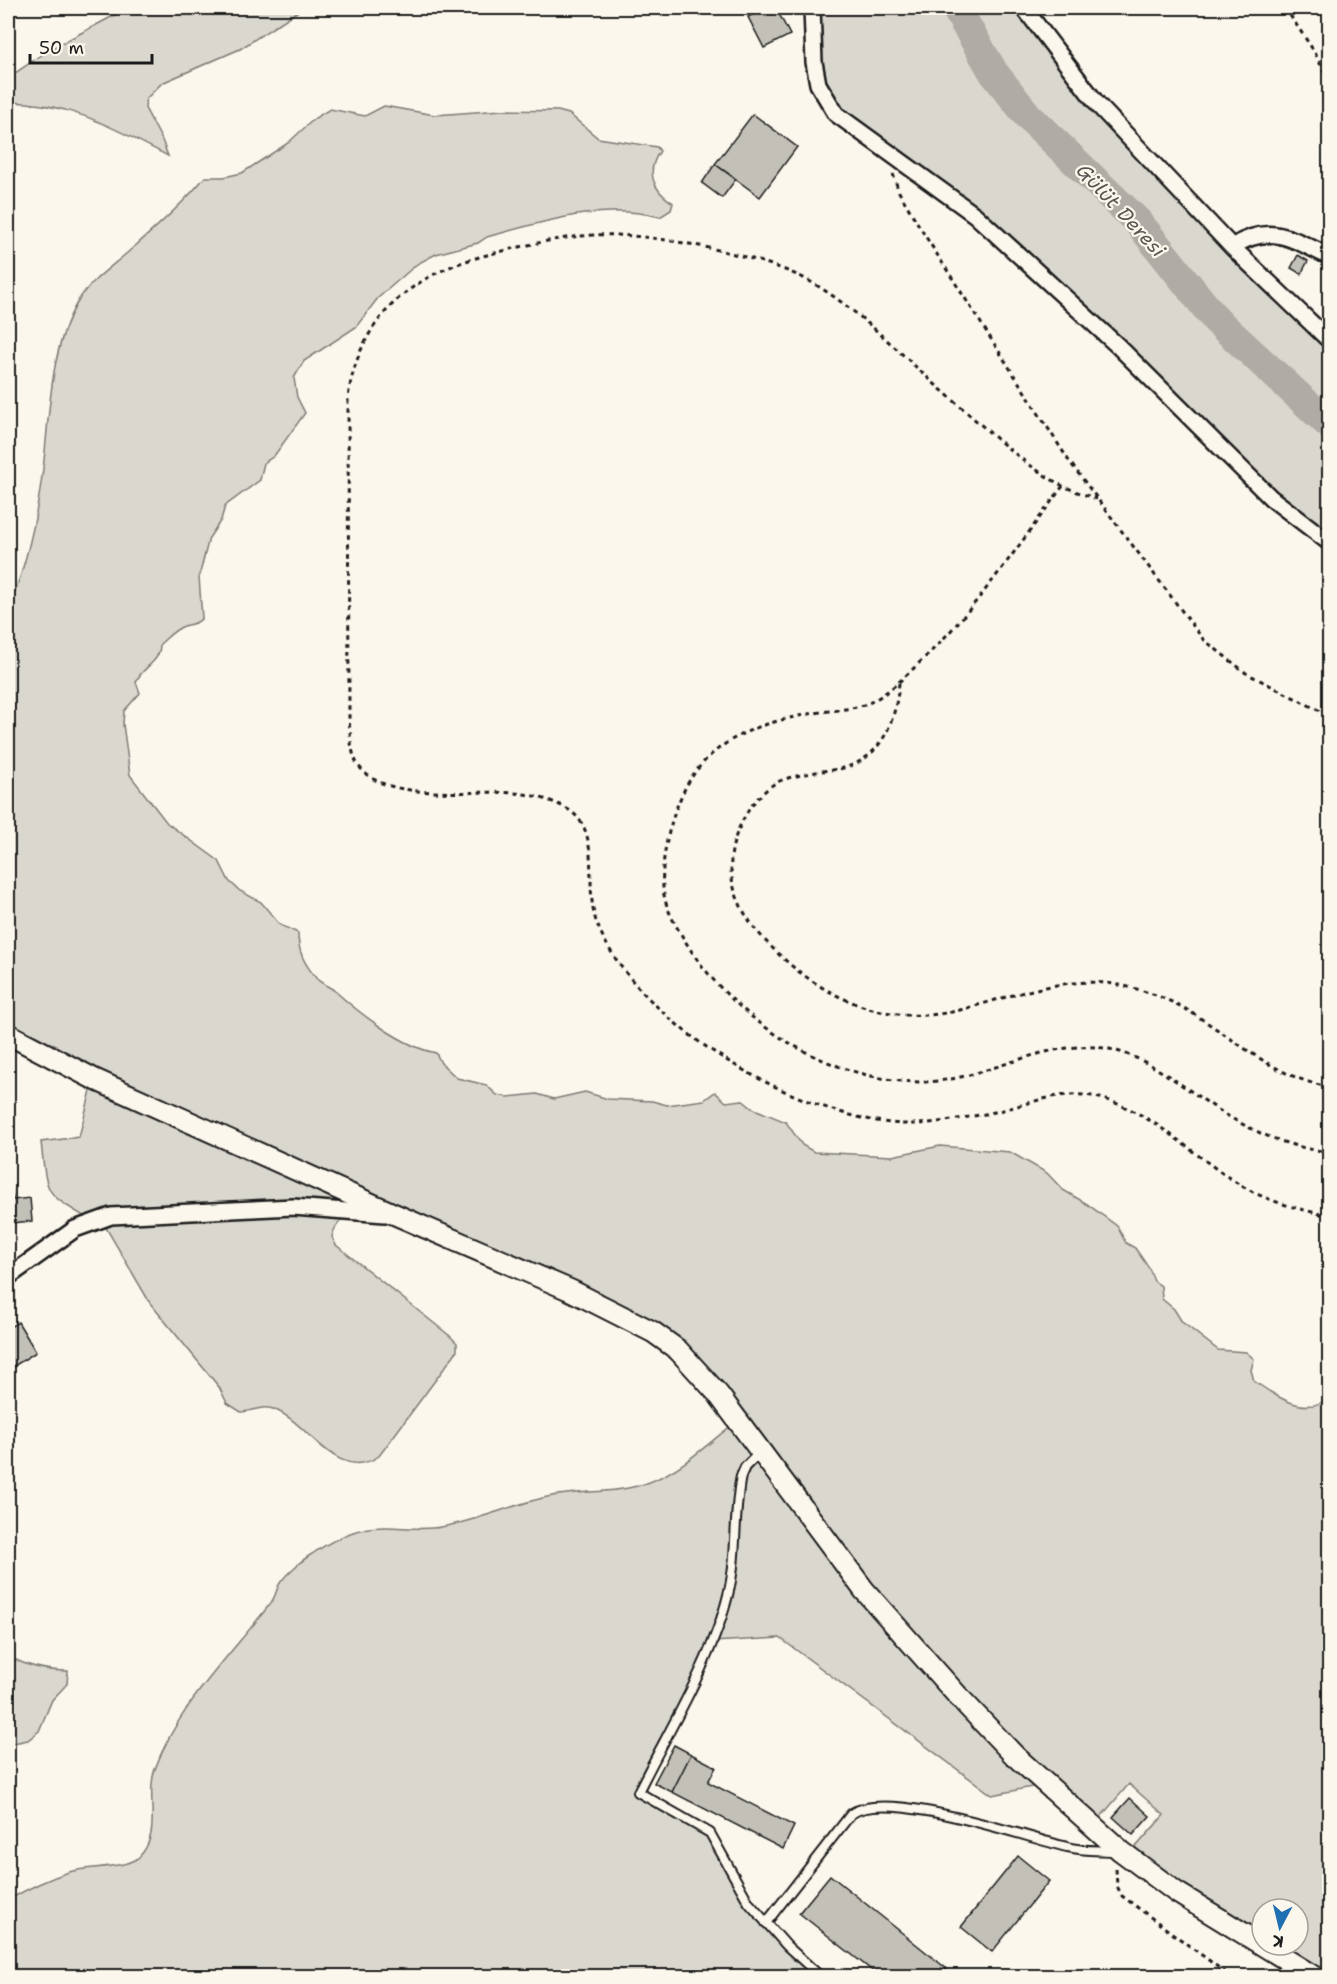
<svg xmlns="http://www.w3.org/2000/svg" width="1337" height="1984" font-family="'Shantell Sans',sans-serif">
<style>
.green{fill:#dad7ce;stroke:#7b7a75;stroke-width:1.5;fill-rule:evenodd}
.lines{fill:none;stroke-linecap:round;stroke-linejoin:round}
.river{stroke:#afaca5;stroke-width:30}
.building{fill:#c3c0b8;stroke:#1c1c1c;stroke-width:1.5}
.service-casing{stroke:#1c1c1c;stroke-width:12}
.minor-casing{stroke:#1c1c1c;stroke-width:20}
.tertiary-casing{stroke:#1c1c1c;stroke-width:24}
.path{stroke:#1c1c1c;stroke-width:3;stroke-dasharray:4.5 4.5;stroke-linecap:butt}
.service{stroke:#fbf7ec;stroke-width:8}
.minor{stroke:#fbf7ec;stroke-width:15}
.tertiary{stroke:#fbf7ec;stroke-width:20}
.labels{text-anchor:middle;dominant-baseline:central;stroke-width:4.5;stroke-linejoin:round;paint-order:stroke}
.water-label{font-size:20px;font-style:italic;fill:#575653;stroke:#fbf7ec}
</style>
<rect width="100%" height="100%" fill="#fbf7ec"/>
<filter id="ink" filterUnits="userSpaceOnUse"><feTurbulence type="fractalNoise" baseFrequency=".0167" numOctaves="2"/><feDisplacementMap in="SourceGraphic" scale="12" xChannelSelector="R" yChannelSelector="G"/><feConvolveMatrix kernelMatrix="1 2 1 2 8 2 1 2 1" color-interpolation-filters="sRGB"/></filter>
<g filter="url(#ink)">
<path class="green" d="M 128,8 L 303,8 L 240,49 L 162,83 L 146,99 L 145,108 L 162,140 L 168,156 C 114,128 69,102 8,102 L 8,78 L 49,50 Z
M 812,8 L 1024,8 L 1098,105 L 1329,341 L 1329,543 L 975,215 L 824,99 Z
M 384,106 L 435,115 L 502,110 L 558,111 L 569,114 L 598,138 L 657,147 L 660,151 C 645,172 653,190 673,203 L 671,210 L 660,217 C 603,202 543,222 487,237 L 478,243 L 436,254 L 417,264 L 378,298 L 356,327 L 304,361 L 294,378 L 297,397 L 305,413 L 274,456 L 264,463 L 260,480 L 225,506 L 221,520 L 209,538 L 199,577 L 202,618 C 196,625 192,623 184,626 C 175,629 167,638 160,644 C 160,664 142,666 136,682 L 140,693 L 124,711 L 123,724 L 130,775 L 167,823 L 219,861 L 229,881 L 240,891 L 261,902 L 280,925 L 298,933 C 298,952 304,963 316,978 C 321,984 329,986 335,991 C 359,1013 403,1047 436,1053 L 441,1063 L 457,1078 L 486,1085 L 497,1095 L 508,1097 L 537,1094 L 554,1099 L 585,1092 L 608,1099 L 652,1101 L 667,1105 L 704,1100 L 715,1092 L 726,1102 L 742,1100 L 752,1108 L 786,1122 L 802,1145 L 814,1152 L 892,1156 L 940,1146 L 1010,1152 L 1047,1173 L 1063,1190 L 1087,1204 L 1117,1226 L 1126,1243 L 1135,1248 L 1149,1268 L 1154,1281 L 1161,1286 L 1162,1299 L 1174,1309 L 1182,1322 L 1218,1350 L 1246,1352 L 1254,1359 L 1251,1370 L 1254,1381 C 1275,1396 1305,1417 1329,1398 L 1329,1976 L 1313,1976 L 1176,1892 L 1128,1856 L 1164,1815 L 1129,1784 L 1093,1826 L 1047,1784 L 992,1795 L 780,1638 L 713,1642 L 638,1792 L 710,1833 L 749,1903 L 787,1946 L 820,1976 L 8,1976 L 8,1900 C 27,1889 47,1879 69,1872 C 86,1866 126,1869 139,1857 C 163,1833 145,1797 155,1769 C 178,1705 229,1657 270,1604 C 276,1597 276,1589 280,1583 C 287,1573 302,1560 312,1554 C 328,1543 345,1533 364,1529 C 388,1523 415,1532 441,1527 C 477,1521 511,1505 547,1497 C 580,1490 616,1494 647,1483 C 682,1470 710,1442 738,1420 L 698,1371 L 653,1332 L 572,1291 L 394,1214 C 371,1212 338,1208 332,1237 L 336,1245 L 450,1336 L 457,1343 L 457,1351 L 379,1456 C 337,1485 308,1421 273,1409 C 260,1405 252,1412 241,1412 L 227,1403 L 219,1387 L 150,1303 L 101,1219 L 92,1221 C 44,1192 47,1197 41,1142 L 79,1137 L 94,1079 L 8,1034 L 8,609 C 27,565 37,516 43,469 C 50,414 49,350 78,301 C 89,282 111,267 127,253 C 155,229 182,205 205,177 L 224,177 L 242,173 L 288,143 L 315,118 L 330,109 L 365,116 ZM 1262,1909 L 1298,1909 L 1298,1945 L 1262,1945 Z
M 8,1656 C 28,1667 46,1671 68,1671 L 67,1684 L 52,1700 L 39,1731 L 28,1740 L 8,1744 Z"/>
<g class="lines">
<path class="river" d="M 956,8 L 994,73 L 1028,116 L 1138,222 L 1216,320 L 1330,425"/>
</g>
<path class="building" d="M 766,8 L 776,8 L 790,35 L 764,48 L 748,17 Z
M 753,114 L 797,147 L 760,197 L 715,164 Z
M 715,164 L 736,179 L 722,198 L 702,183 Z
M 1298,255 L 1308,261 L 1301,274 L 1291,268 Z
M 10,1176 L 13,1200 L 30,1198 L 32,1221 L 11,1223 L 8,1210 L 8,1177 Z
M 18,1322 L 36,1352 L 8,1370 L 8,1328 Z
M 674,1745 L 691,1754 L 672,1792 L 654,1783 Z
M 691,1754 L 716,1767 L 708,1782 L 794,1826 L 783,1849 L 672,1792 Z
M 1130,1798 L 1150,1816 L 1133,1835 L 1113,1817 Z
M 1018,1856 L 1049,1881 L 992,1952 L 961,1927 Z
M 830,1875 L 947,1969 L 941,1976 L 879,1976 L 799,1913 Z"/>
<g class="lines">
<g class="service-casing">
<path id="service" d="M 760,1452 L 745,1467 L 741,1476 C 733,1515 738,1556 728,1595 C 712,1661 668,1731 638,1792 L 710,1833 L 749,1903 L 787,1946 L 820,1976
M 766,1923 L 851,1814 C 885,1788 1025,1837 1067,1847 C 1082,1851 1099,1850 1114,1851"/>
</g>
<g class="minor-casing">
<path id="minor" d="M 812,8 L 814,62 L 818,84 L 836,114 L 975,215 L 1118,346 L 1271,498 L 1330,543
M 1024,8 L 1098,105 L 1232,247 L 1330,341
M 1232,247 C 1270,222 1292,239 1330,257
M 8,1277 L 75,1229 L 111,1216 L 293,1207 L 385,1214"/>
</g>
<g class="tertiary-casing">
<path id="tertiary" d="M 8,1034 L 94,1079 L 394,1214 L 572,1291 L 653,1332 L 678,1350 L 718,1394 L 864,1590 L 958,1696 L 1015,1756 L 1121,1851 L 1176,1892 L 1313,1976"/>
</g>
<path class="path" d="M 1285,8 L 1314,51 L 1330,84
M 893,174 L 899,192 L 924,234 L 1069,461 L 1203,639 L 1246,673 L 1330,716
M 1063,486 C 1017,547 974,612 918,664 C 904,678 887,694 869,703 C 855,709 836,710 821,712 C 772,720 724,732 693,775 C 673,804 658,860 664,895 C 667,911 676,926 684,939 C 731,1019 826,1080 919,1082 C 982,1083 1040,1039 1104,1048 C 1144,1055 1175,1081 1208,1103 C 1244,1128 1286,1148 1330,1152
M 1097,499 C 1086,495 1074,491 1063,486 C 1020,463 982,425 945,393 C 902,356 861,311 811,282 C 763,255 650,232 595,235 C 557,237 519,247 483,256 C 409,275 358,321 348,398 L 349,717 C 350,730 350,746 355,759 C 375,807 479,787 523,794 C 538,796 556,802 569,810 C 602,831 584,886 596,921 C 611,962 646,999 680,1027 C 736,1074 843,1127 917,1124 C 939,1123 963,1118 985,1114 C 1024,1107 1060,1087 1100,1098 C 1160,1114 1199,1164 1253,1192 C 1277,1204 1303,1210 1330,1216
M 899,683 C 896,717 885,753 850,766 C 840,770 827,770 816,772 C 803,775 785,777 774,784 C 759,794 747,810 740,826 C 722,863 732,900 757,931 C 807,991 882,1030 960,1010 C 1011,997 1060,976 1114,984 C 1139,988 1171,999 1192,1013 C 1237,1040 1275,1078 1330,1087
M 1116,1869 L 1117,1886 L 1122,1896 L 1230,1976"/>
<use href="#service" class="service"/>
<use href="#minor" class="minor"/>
<use href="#tertiary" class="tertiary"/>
</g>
</g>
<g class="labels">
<g class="water-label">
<text transform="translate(1121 210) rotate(47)">Gülüt Deresi</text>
</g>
</g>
<rect width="1337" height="1984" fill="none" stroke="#fbf7ec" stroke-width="30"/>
<rect x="15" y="15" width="1307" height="1954" fill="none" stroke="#1c1c1c" stroke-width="2" filter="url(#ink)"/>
<g transform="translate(1280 1927) rotate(187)"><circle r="28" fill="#fbf7ec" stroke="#a29f99" stroke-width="1.5"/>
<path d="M0-4.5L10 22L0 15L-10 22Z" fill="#1f6fb2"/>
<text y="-9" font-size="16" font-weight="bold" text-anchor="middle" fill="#1c1c1c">K</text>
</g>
<path d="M30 54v9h122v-9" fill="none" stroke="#1c1c1c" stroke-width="3"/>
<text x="39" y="54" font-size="18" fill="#1c1c1c" stroke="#fbf7ec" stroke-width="4.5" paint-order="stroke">50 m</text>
</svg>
